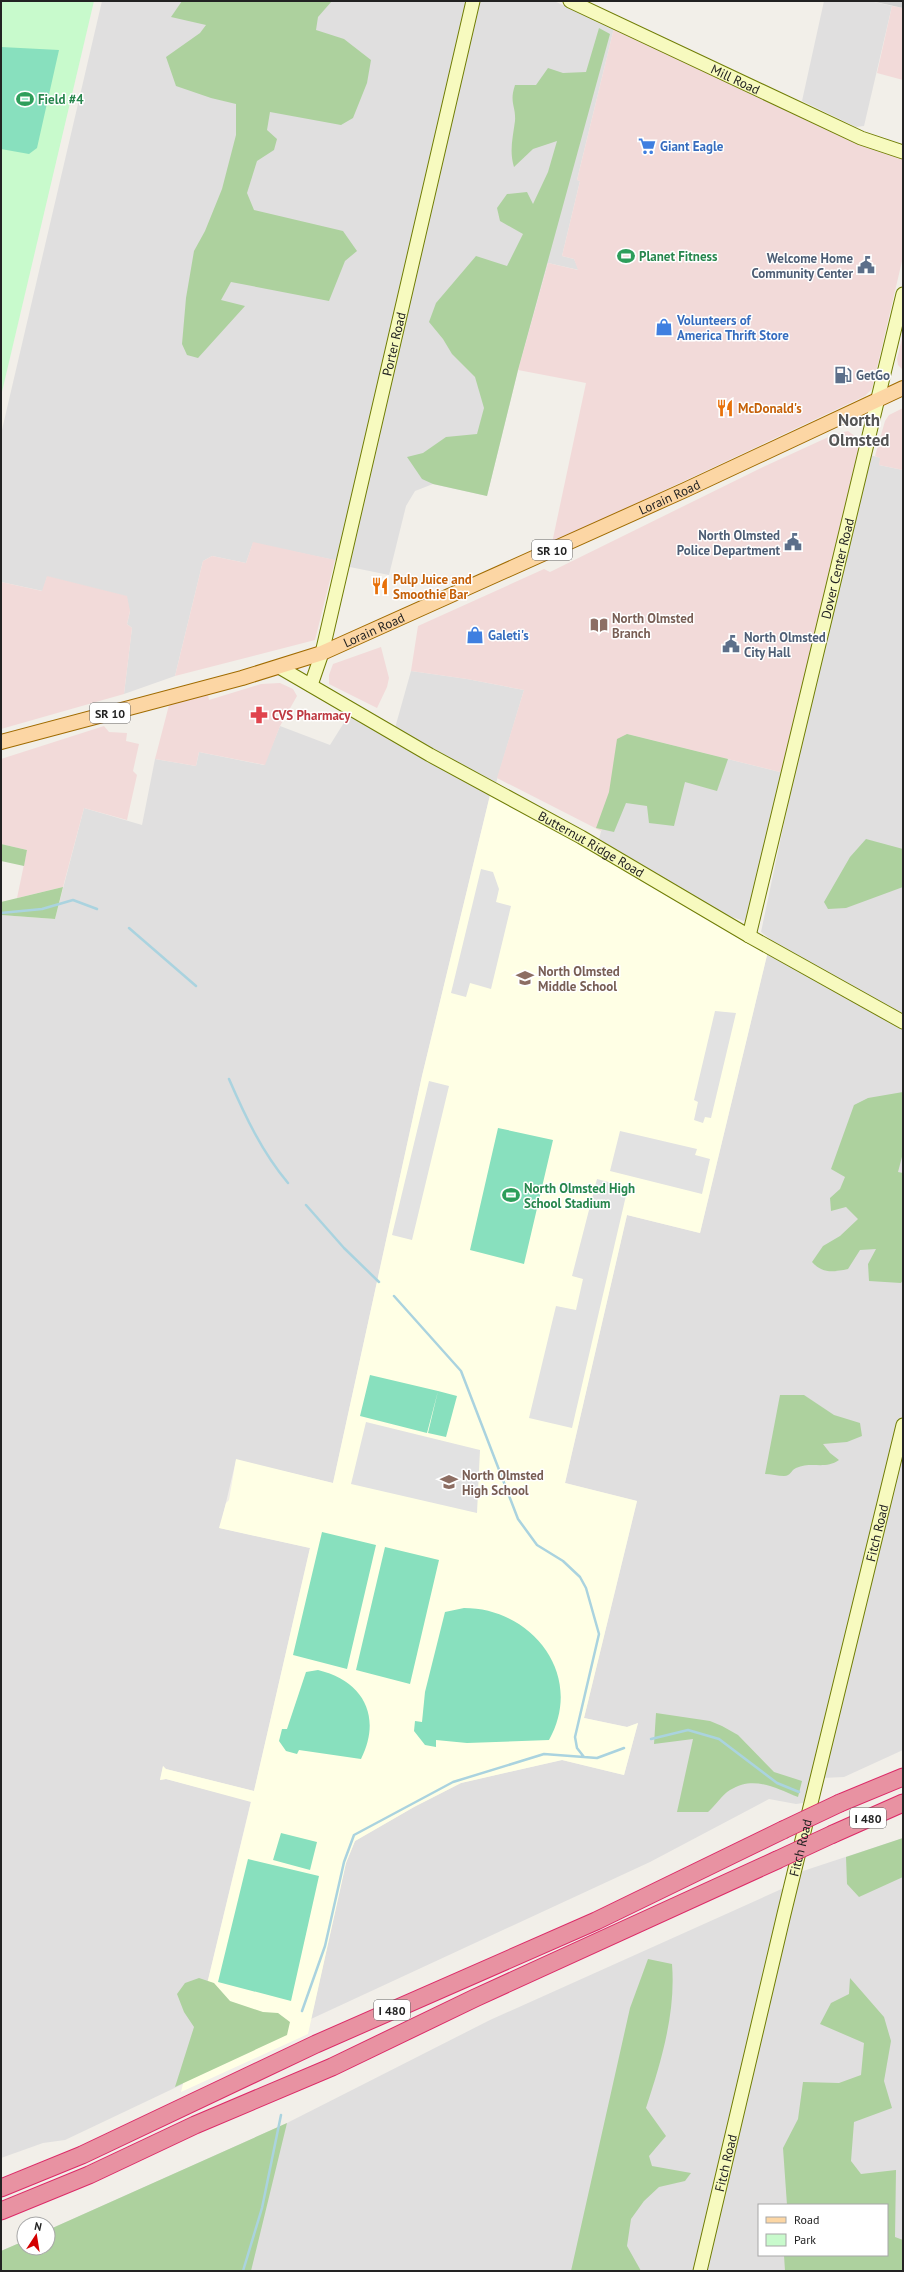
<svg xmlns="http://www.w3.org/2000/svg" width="904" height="2272" font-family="'PT Sans',sans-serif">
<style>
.residential{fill:#e0dfdf;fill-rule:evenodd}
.commercial{fill:#f2dad9}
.education{fill:#ffffe5}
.religious{fill:#d0d0d0}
.forest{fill:#add19e}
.park{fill:#c8facc}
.pitch{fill:#88e0be}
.parking{fill:#e2e2e2}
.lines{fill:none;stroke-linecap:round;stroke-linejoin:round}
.stream{stroke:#aad3df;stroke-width:2.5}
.secondary-casing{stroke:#707d05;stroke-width:15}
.primary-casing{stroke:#a06b00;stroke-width:16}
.highway-casing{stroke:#dc2a67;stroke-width:19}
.secondary{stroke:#f7fabf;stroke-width:13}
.primary{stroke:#fcd6a4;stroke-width:14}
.highway{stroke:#e892a2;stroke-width:17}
.highway-bridge-casing{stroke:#dc2a67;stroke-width:19;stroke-linecap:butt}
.highway-bridge{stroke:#e892a2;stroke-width:17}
.labels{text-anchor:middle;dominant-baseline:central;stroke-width:3;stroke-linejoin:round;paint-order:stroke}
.shield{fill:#fff;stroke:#646464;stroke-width:1}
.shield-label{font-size:12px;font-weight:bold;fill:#222}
.street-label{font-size:13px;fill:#222;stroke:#fff}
.leisure-label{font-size:13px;font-weight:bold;fill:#27864d;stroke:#fff;text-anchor:start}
.shop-label{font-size:13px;font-weight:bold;fill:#366cbe;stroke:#fff;text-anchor:start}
.service-label{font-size:13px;font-weight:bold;fill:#4e5e75;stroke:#fff;text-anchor:end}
.food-label{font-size:13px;font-weight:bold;fill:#c56008;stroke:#fff;text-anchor:start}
.education-label{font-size:13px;font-weight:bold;fill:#785e54;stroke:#fff;text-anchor:start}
.health-label{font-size:13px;font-weight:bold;fill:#be3a42;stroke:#fff;text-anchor:start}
.district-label{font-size:17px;font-weight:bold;fill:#555;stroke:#fff}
</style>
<rect width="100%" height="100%" fill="#f2efe9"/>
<path class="residential" d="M 102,1 L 470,1 L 339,561 L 253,543 L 246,563 L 212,556 L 203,561 L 175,676 L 124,694 L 132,628 L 127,624 L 130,611 L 47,577 L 43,591 L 1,582 L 1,434 Z
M 480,1 L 554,1 L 614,28 L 577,180 L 580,181 L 562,256 L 574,259 L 579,270 L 548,263 L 518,370 L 487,496 L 433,484 L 415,491 L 406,506 L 389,575 L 345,566 Z
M 824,1 L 870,1 L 892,6 L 864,126 L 856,127 L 802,101 Z
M 870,455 L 881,458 L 879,465 L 903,470 L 903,1016 L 775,943 L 761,932 L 807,714 Z
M 411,671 L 467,679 L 524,690 L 496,783 L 395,728 Z
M 350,713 L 491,791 L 422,1076 L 333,1483 L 236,1460 L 220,1528 L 310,1548 L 254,1791 L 166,1769 L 163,1766 L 160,1780 L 166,1779 L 251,1801 L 183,2084 L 65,2140 L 43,2143 L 1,2158 L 1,915 L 55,919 L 84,808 L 142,825 L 155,759 L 196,766 L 199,752 L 264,765 L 280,726 L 330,745 Z
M 627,734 L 784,773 L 751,915 L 744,921 L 729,916 L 599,839 Z
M 768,951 L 903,1029 L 903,1750 L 844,1777 L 822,1778 L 810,1802 L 796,1804 L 769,1799 L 650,1862 L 311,2019 L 346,1863 L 355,1841 L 414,1807 L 461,1783 L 562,1760 L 624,1775 L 638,1723 L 627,1727 L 584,1718 L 637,1501 L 565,1483 L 627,1215 L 700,1233 Z
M 903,1838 L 903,2271 L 704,2271 L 800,1872 ZM 759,2205 L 887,2205 L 887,2255 L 759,2255 Z
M 786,1887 L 697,2271 L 1,2271 L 1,2251 L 24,2241 L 24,2248 L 48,2248 L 48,2230 L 287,2123 L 490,2020 Z"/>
<path class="commercial" d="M 892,6 L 903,8 L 903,80 L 877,73 Z
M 614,28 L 860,144 L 903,158 L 903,257 L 872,389 L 865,396 L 552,543 L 586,383 L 518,370 L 548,263 L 578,270 L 574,259 L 562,256 L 580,181 L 577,180 Z
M 903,334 L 903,370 L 898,365 L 897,359 Z
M 903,408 L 903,470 L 879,465 L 880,458 L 875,456 L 885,421 L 889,415 Z
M 848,431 L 860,440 L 860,447 L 784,773 L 627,734 L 601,831 L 497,778 L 524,690 L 467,679 L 411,671 L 418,626 L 544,569 L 550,572 L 763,467 L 835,434 Z
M 253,542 L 335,560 L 315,640 L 175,676 L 203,561 L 212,556 L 246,563 Z
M 47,576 L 127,596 L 130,611 L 127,624 L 132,628 L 124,694 L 1,729 L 1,582 L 42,591 Z
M 381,647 L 389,678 L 387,687 L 377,708 L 329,684 L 329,675 L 333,664 Z
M 280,683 L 293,689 L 297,696 L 280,726 L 265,765 L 199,752 L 196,766 L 155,759 L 169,705 L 190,697 L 208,695 L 209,700 L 261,684 Z
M 104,726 L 109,732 L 127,733 L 126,741 L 139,744 L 133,771 L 137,775 L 127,820 L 84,808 L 63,887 L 17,898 L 27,850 L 1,844 L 1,759 Z"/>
<path class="education" d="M 491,791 L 768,951 L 700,1233 L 627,1215 L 565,1483 L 637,1501 L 584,1718 L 627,1727 L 638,1723 L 624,1775 L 562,1760 L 461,1783 L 414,1807 L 355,1841 L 346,1863 L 308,2034 L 181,2092 L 251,1802 L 166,1779 L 160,1780 L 163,1766 L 166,1769 L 254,1791 L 310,1548 L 219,1528 L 226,1503 L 229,1500 L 236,1459 L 333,1483 L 422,1076 Z"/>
<path class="religious" d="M 871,1 L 903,1 L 903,8 Z"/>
<path class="forest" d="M 182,1 L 332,1 L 318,17 L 316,30 L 344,39 L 371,60 L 367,83 L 353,118 L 341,125 L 270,112 L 267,130 L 277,139 L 274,150 L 257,161 L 247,193 L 254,210 L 343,231 L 357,251 L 345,261 L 329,301 L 231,282 L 221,300 L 245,306 L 198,358 L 187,355 L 182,344 L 186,298 L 194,251 L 205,231 L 222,189 L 236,135 L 236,104 L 211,98 L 176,86 L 166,57 L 200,33 L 206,25 L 171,17 Z
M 599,28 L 610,34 L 518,370 L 487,496 L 433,484 L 422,479 L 407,457 L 423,453 L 446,437 L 477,434 L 484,408 L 475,377 L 452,354 L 443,339 L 429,322 L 436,303 L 476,256 L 507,266 L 523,234 L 500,221 L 497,208 L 507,194 L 527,192 L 533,204 L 548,172 L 557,141 L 533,149 L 514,167 C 509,151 513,137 515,121 C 516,106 509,103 515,85 L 536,85 L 548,68 L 563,73 L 586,72 Z
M 627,734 L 728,759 L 717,791 L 685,782 L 674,826 L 649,823 L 647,806 L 626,803 L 614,832 L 596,828 L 609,792 L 617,739 Z
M 866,839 L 903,849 L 903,887 L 846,908 L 828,909 L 824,902 L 850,857 Z
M 1,844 L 27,850 L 24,866 L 1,861 Z
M 63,887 L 55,919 L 1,915 L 1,902 Z
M 903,1092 L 903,1153 L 898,1172 L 903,1173 L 903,1280 L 901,1283 L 869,1281 L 868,1264 L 876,1249 L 860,1250 L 848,1269 C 833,1272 823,1274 812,1262 L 823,1246 L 840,1236 L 858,1219 L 846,1207 L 831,1211 L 830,1198 L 840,1189 L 845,1177 L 831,1169 L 854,1105 L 868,1098 Z
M 780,1395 L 804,1395 L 834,1415 L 860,1423 L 862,1436 L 847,1442 L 823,1444 L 830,1453 L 839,1460 C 825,1470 812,1461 796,1468 C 791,1470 791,1476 784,1476 C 778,1476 771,1474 765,1474 Z
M 656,1713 L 710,1721 L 722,1726 L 738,1735 L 774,1772 L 802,1781 L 798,1797 C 775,1788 754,1775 730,1790 C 722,1795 716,1805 708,1812 L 677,1812 L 693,1739 L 654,1744 Z
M 903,1838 L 903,1877 L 859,1897 L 847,1884 L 846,1857 Z
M 648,1959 L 672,1964 C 676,2013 661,2062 646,2108 L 666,2136 L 649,2156 L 652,2166 L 691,2173 L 685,2181 L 659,2187 L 644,2201 L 631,2219 L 627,2246 L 641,2271 L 571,2271 L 630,2008 Z
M 199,1978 L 214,1983 L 230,2001 L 263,2012 L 278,2013 L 290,2022 L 287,2035 L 175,2087 L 194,2027 L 184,2012 L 177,1994 L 185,1983 Z
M 850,1978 L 884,2017 L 891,2041 L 884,2081 L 892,2108 L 854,2122 L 851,2161 L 861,2174 L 896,2170 L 895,2237 L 903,2240 L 903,2271 L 785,2271 L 784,2255 L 887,2255 L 887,2205 L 787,2205 L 783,2148 L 798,2119 L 803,2082 L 839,2083 L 861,2075 L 864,2043 L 820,2024 L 831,2003 L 849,1994 Z
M 287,2123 L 251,2271 L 1,2271 L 1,2251 L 24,2241 L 24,2248 L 48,2248 L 48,2230 Z"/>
<path class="park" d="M 1,1 L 94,1 L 1,396 Z"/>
<path class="pitch" d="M 1,47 L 59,50 L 37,148 L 29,154 L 1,149 Z
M 498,1128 L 553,1140 L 524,1264 L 470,1250 Z
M 370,1375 L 438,1391 L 427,1433 L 360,1416 Z
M 438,1391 L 457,1396 L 446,1437 L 428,1433 Z
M 322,1532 L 376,1545 L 347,1669 L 293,1655 Z
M 385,1547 L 439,1560 L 410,1684 L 356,1670 Z
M 464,1608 C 533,1608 585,1676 549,1740 L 467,1743 L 436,1740 L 436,1747 L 425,1745 L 414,1731 L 415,1721 L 422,1722 L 425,1692 L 445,1612 Z
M 318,1670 C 364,1681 382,1717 361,1759 L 299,1750 L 297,1754 L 286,1751 L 279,1741 L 282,1729 L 287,1729 L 306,1672 Z
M 281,1833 L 317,1842 L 310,1870 L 273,1860 Z
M 248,1859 L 319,1876 L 291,2001 L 218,1982 Z"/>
<path class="parking" d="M 481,869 L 493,872 L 499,889 L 496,902 L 511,906 L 491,989 L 470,983 L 466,997 L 451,993 Z
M 715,1011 L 736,1013 L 711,1118 L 705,1117 L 703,1123 L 694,1120 L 698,1102 L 694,1100 Z
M 429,1081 L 449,1086 L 412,1240 L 392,1235 Z
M 620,1131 L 697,1149 L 695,1155 L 710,1159 L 702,1194 L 610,1171 Z
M 597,1179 L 628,1187 L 572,1428 L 529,1418 L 556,1306 L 576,1310 L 583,1279 L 572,1276 Z
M 366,1422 L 480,1450 L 477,1513 L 351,1484 Z"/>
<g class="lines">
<path class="stream" d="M 1,913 L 42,909 L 73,900 L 97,909
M 129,928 L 196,986
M 229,1079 C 245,1116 262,1152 288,1183
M 306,1205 L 344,1248 L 379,1282
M 394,1296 L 461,1371 L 518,1519 L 537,1545 L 563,1561 L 580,1577 L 586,1588 L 599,1634 L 575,1737 L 577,1748 L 584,1757
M 651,1739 L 688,1730 L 719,1739 L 777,1783 L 799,1792
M 302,2011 L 325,1946 L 344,1862 L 354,1835 L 453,1782 L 544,1754 L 597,1758 L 624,1748
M 243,2271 L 262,2208 L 281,2115"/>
<g class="secondary-casing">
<g id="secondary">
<path id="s1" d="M 570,1 L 861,138 L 903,152"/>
<path id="s2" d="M 279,667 L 430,755 L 581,837 L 749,936 L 903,1022"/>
<path id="s3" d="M 311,685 L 322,653 L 473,1"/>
<path id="s4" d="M 749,936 L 903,294"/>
<path id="s5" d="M 700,2271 L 784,1914 L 903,1425"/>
</g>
</g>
<g class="primary-casing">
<g id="primary">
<path id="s6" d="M 1,742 L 242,678 L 322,653 L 685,490 L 903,388"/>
</g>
</g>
<g class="highway-casing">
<path id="highway" d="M 840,1803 L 903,1777
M 833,1834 L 903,1803
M 1,2188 L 82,2155 L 316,2044 L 596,1921 L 783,1830
M 1,2211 L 89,2175 L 195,2125 L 332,2067 L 475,1998 L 777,1860"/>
</g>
<use href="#secondary" class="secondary"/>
<use href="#primary" class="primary"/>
<use href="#highway" class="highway"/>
<g class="highway-bridge-casing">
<path id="highway-bridge" d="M 783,1830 L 840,1803
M 777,1860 L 833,1834"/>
</g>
<use href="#highway-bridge" class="highway-bridge"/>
</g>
<defs>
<g id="stadium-bare" transform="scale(1.38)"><path d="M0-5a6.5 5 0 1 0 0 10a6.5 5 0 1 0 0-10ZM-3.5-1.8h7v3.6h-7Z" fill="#2e9e5b" stroke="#fff" stroke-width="2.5" paint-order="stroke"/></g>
<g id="supermarket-bare" transform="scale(1.38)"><path d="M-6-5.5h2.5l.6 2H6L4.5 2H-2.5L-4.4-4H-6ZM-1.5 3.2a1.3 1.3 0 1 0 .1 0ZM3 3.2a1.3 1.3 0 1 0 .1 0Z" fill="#3f7fe0" stroke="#fff" stroke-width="2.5" paint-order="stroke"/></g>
<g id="civic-bare" transform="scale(1.38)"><path d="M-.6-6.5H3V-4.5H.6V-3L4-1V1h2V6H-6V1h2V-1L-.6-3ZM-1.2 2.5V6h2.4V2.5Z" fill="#5c6f8a" stroke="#fff" stroke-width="2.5" paint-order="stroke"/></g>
<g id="shop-bare" transform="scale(1.38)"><path d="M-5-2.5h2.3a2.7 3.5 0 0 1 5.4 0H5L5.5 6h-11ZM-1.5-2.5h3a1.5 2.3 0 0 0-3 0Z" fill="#3f7fe0" stroke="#fff" stroke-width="2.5" paint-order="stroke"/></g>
<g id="fuel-bare" transform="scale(1.38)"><path d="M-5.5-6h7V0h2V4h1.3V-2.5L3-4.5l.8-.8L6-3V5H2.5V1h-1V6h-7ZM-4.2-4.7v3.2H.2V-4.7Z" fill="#5c6f8a" stroke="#fff" stroke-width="2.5" paint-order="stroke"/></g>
<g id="restaurant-bare" transform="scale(1.38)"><path d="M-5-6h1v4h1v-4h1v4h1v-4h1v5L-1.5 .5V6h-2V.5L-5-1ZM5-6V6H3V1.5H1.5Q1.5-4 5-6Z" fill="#e8710a" stroke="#fff" stroke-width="2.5" paint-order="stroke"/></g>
<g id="library-bare" transform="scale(1.38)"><path d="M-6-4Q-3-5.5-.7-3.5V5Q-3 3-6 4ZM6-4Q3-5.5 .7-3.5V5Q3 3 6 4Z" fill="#8d6e63" stroke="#fff" stroke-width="2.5" paint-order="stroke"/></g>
<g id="pharmacy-bare" transform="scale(1.38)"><path d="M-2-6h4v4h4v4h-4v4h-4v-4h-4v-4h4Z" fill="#e0444e" stroke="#fff" stroke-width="2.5" paint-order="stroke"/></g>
<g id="school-bare" transform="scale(1.38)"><path d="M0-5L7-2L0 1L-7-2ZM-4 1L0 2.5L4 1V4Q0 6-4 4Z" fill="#8d6e63" stroke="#fff" stroke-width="2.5" paint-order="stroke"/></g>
</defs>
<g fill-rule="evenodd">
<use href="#stadium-bare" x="25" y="99"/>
<use href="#supermarket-bare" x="647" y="146"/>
<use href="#stadium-bare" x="626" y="256"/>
<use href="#civic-bare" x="866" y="265"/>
<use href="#shop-bare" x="664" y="327"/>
<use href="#fuel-bare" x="843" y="375"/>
<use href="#restaurant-bare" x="725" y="408"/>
<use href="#civic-bare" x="793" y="542"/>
<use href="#restaurant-bare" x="380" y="586"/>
<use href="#library-bare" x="599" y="625"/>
<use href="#shop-bare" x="475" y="635"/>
<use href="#civic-bare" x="731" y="644"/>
<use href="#pharmacy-bare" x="259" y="715"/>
<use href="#school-bare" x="525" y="978"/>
<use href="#stadium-bare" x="511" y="1195"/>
<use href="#school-bare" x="449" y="1482"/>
</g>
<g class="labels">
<g class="shield">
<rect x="532" y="540" width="40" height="20" rx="3"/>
<rect x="90" y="703" width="40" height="20" rx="3"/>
<rect x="850" y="1808" width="36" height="20" rx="3"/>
<rect x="374" y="2000" width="36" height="20" rx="3"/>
</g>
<g class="shield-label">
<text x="552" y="550">SR 10</text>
<text x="110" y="713">SR 10</text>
<text x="868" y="1818">I 480</text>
<text x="392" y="2010">I 480</text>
</g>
<g class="street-label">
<text stroke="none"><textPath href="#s1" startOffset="183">Mill Road</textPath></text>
<text stroke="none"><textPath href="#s3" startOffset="351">Porter Road</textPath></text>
<text stroke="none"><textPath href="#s6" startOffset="714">Lorain Road</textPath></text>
<text stroke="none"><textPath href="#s4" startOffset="378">Dover Center Road</textPath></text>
<text stroke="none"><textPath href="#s6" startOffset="390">Lorain Road</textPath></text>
<text stroke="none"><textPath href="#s2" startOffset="359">Butternut Ridge Road</textPath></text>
<text stroke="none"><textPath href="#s5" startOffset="759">Fitch Road</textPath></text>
<text stroke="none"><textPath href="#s5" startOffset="435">Fitch Road</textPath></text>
<text stroke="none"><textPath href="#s5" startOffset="111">Fitch Road</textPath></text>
</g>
<g class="leisure-label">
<text x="38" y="99">Field #4</text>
<text x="639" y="256">Planet Fitness</text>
<text x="524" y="1188">North Olmsted High<tspan x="524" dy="15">School Stadium</tspan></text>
</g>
<g class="shop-label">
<text x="660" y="146">Giant Eagle</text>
<text x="677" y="320">Volunteers of<tspan x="677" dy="15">America Thrift Store</tspan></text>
<text x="488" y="635">Galeti's</text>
</g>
<g class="service-label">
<text x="853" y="258">Welcome Home<tspan x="853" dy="15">Community Center</tspan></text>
<text x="856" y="375" text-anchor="start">GetGo</text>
<text x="780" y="535">North Olmsted<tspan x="780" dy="15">Police Department</tspan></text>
<text x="744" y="637" text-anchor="start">North Olmsted<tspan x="744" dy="15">City Hall</tspan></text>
</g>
<g class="food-label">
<text x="738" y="408">McDonald's</text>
<text x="393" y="579">Pulp Juice and<tspan x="393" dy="15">Smoothie Bar</tspan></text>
</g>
<g class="education-label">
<text x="612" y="618">North Olmsted<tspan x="612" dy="15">Branch</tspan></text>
<text x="538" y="971">North Olmsted<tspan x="538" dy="15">Middle School</tspan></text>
<text x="462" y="1475">North Olmsted<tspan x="462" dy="15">High School</tspan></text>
</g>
<g class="health-label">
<text x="272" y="715">CVS Pharmacy</text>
</g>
<g class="district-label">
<text x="859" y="420">North<tspan x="859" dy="20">Olmsted</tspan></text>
</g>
</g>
<rect width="904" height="2272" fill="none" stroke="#222222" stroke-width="4"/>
<rect x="758" y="2204" width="130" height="52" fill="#ffffff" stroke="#a7a7a7"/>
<rect x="766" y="2217" width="20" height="6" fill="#fcd6a4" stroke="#a7a7a7"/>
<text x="794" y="2224" font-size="12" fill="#222222">Road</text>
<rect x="766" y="2234" width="20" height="12" fill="#c8facc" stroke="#a7a7a7"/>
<text x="794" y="2244" font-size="12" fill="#222222">Park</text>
<g transform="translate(36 2236) rotate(12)"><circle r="19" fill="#ffffff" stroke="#a7a7a7"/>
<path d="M0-3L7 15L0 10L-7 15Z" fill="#d40000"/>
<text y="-6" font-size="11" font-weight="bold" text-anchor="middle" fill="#222222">N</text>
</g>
</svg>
